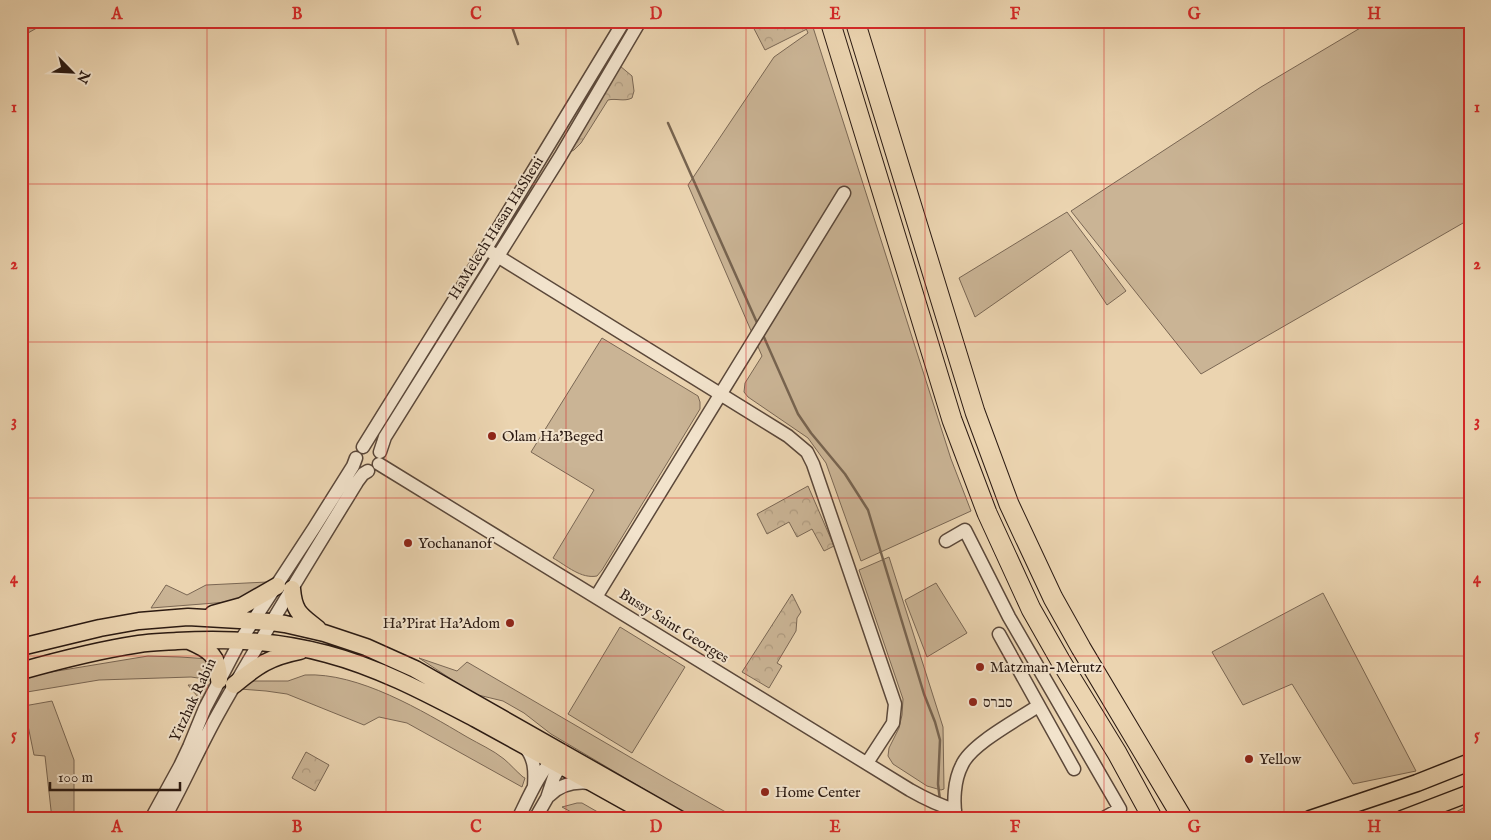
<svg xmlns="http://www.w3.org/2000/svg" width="1491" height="840" font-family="'IM FELL English','Frank Ruhl Libre',serif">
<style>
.green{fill:#cab495;stroke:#7a6754}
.park{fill:url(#park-crowns);stroke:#7a6754}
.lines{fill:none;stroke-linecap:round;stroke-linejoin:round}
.stream{stroke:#776450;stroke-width:2.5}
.minor-casing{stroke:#5b483a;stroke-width:15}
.major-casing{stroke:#2b1a12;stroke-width:19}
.highway-casing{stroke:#2b1a12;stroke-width:21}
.minor{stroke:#f2e3cc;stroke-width:12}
.major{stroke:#ebd4b0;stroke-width:16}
.highway{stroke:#ebd4b0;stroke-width:19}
.grid{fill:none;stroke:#d62828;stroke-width:1;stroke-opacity:0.55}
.poi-dot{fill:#8f2418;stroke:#f2e3cc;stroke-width:2}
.labels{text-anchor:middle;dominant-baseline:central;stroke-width:4;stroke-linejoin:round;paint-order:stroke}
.street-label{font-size:15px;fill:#2b1a12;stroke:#f2e3cc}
.poi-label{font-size:15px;fill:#2b1a12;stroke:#f2e3cc;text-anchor:start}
.neatline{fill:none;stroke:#d62828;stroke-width:2}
.grid-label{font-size:16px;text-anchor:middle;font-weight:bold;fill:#d62828}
</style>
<defs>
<pattern id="park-crowns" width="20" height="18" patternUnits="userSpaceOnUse" patternTransform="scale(1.25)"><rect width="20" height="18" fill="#cab495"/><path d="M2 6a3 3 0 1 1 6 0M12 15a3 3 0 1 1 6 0" fill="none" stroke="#ae9a7f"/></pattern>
</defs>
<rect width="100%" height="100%" fill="#ebd4b0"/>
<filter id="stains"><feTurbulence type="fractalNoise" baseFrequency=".004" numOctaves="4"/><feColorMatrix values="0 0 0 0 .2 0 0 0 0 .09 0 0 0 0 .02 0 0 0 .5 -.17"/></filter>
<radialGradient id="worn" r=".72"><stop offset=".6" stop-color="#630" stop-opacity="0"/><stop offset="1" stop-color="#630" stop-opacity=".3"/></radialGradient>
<path class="green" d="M 21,21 L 49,21 L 21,37 Z
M 803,21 L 811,21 L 951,459 L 971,511 L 861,561 L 826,463 L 808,438 L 748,397 L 744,392 L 745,383 L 762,356 L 688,185 L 774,57 L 808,33 Z
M 1372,21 L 1470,21 L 1470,219 L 1201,374 L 1071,211 L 1261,87 Z
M 1067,212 L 1126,291 L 1107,305 L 1071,250 L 975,317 L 959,278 Z
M 602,338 L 698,396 L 700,402 L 700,409 L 602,570 L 597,576 C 581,579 567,566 553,558 L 594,490 L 531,452 Z
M 889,557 L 943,727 L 944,789 L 941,790 L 927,786 L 893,764 L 888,756 L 889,748 L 899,728 L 902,715 L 903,699 L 859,570 Z
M 267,582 L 243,598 L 228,602 L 151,608 L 166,585 L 187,595 L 206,585 Z
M 936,583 L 967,633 L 927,657 L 905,600 Z
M 1323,593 L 1416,771 L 1353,784 L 1292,684 L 1243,705 L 1212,652 Z
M 620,627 L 685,667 L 632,753 L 568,714 Z
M 148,656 L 180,657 L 210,659 L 212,680 L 191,677 L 99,680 L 21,693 L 21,679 L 39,674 Z
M 419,658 L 457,671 L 467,662 L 671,781 L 738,819 L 693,818 L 551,734 L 524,713 L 503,701 L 474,694 Z
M 305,675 C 358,672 423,711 467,737 C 479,744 493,750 504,759 C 510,764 516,771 523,777 L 525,778 L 522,787 L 407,723 L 379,717 L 364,725 L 287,694 L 266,691 L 240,689 L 243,681 L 288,681 Z
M 52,701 L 74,760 L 74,819 L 52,819 L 45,756 L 34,755 L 24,706 Z
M 577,803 L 582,803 L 610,819 L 584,819 L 562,807 Z
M 1470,804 L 1470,819 L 1444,819 Z"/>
<path class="park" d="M 750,21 L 803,21 L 807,29 L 765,50 Z
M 620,66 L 632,76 L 634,91 L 632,98 C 624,102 616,98 608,100 L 581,143 L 574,150 L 568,153 Z
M 808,486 L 834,546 L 824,551 L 812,529 L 797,537 L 789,522 L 767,534 L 757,514 Z
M 792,594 L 801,612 L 797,618 L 796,631 L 777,663 L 782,666 L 769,688 L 742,672 Z
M 188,685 L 212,685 L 203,703 Z
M 306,752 L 329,765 L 315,791 L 292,778 Z"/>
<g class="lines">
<path class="stream" d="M 510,21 L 518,44
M 668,123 L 758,325
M 763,335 L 798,414 L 811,433 L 845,474 L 868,510 L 924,694 L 935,722 L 940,740 L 938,784 L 940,800
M 941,810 L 942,819"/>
<g class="minor-casing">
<path id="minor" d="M 486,249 L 788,436 L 807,452 L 813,464 L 895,704 L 893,723 L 867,763
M 363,447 L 476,265 L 624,21
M 380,452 L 385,437 L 560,157 L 640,21
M 379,464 L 910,790 C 924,798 938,805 955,810
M 946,541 L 965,530 L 1009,617 L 1120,809 L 1102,819
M 596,597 L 844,193
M 999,634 L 1074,769
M 524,746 C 535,758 535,771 534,786
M 549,796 C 560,784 575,781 591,783
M 151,819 L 180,766 L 189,747 L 205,708 L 240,641 L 314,528 L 353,466 L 356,458
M 164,819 C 183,785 199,748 218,714 C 262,636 310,559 357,482 L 363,474 L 368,471
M 518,819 C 528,799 540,770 557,755
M 535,819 L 547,798 L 554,777 L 561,765 L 561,757
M 956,819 C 953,802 954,780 962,765 C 971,744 1019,719 1038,706"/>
</g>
<g class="major-casing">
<path id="major" d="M 292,589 C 294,613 301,615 318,629
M 213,614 L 242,606 L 277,586
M 189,641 C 210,650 219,656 219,680
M 21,647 L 100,628 L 139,621 L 188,617 L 271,622 L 285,624 L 324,633 L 366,647 L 415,669 L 679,819
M 21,671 C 60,660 99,650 139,644 C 151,642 164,642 177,641 C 226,638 279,641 327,654 C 380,668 428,694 476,719 C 533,750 591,782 648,814
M 234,685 C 258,665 270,657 300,651
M 1310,819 L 1417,783 L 1470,762
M 1402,819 L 1470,793"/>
</g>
<g class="highway-casing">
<path id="highway" d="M 830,21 L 952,420 L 987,513 L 1031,609 L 1060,660 L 1117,753 L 1153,819
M 855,21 L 975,412 L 1009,504 L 1053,598 L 1081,648 L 1183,819"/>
</g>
<use href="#minor" class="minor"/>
<use href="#major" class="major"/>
<use href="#highway" class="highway"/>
</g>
<path class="grid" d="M 207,21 L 207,819M 386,21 L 386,819M 566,21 L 566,819M 746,21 L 746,819M 925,21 L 925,819M 1104,21 L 1104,819M 1284,21 L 1284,819M 21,184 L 1470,184M 21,342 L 1470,342M 21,498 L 1470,498M 21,656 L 1470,656"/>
<g class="poi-dot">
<circle cx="492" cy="436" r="5"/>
<circle cx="408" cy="543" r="5"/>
<circle cx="510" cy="623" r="5"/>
<circle cx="980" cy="667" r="5"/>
<circle cx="973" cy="702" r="5"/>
<circle cx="1249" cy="759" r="5"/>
<circle cx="765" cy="792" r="5"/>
</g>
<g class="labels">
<g class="street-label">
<text transform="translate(496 228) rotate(-58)">HaMelech Hasan HaSheni</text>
<text transform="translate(674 626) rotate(32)">Bussy Saint Georges</text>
<text transform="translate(193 700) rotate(-65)">Yitzhak Rabin</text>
</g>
<g class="poi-label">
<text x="502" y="436">Olam Ha'Beged</text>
<text x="418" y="543">Yochananof</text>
<text x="500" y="623" text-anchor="end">Ha'Pirat Ha'Adom</text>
<text x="990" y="667">Matzman-Merutz</text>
<text x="983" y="702">סברס</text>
<text x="1259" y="759">Yellow</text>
<text x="775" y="792">Home Center</text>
</g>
</g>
<rect width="1491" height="840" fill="none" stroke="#ebd4b0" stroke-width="55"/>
<g transform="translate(72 72) rotate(114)" stroke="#f2e3cc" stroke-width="4" paint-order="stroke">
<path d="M0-4L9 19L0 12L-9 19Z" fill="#2b1a12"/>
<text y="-8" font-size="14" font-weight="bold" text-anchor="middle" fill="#2b1a12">N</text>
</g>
<path d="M50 782v8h130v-8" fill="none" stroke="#2b1a12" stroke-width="2.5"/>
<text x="58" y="782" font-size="15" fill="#2b1a12" stroke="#f2e3cc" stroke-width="4" paint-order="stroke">100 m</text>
<rect x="28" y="28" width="1436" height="784" class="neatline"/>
<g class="grid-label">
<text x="117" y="19">A</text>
<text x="297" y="19">B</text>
<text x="476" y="19">C</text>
<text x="656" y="19">D</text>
<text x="835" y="19">E</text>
<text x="1015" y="19">F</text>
<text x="1194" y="19">G</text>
<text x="1374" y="19">H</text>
<text x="14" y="112">1</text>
<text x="1477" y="112">1</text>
<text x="14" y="269">2</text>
<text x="1477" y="269">2</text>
<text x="14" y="426">3</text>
<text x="1477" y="426">3</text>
<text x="14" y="583">4</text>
<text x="1477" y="583">4</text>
<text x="14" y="740">5</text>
<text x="1477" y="740">5</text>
<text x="117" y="832">A</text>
<text x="297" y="832">B</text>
<text x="476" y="832">C</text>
<text x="656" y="832">D</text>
<text x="835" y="832">E</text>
<text x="1015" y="832">F</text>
<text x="1194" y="832">G</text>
<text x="1374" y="832">H</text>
</g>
<rect width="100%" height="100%" filter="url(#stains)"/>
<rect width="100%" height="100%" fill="url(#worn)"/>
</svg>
